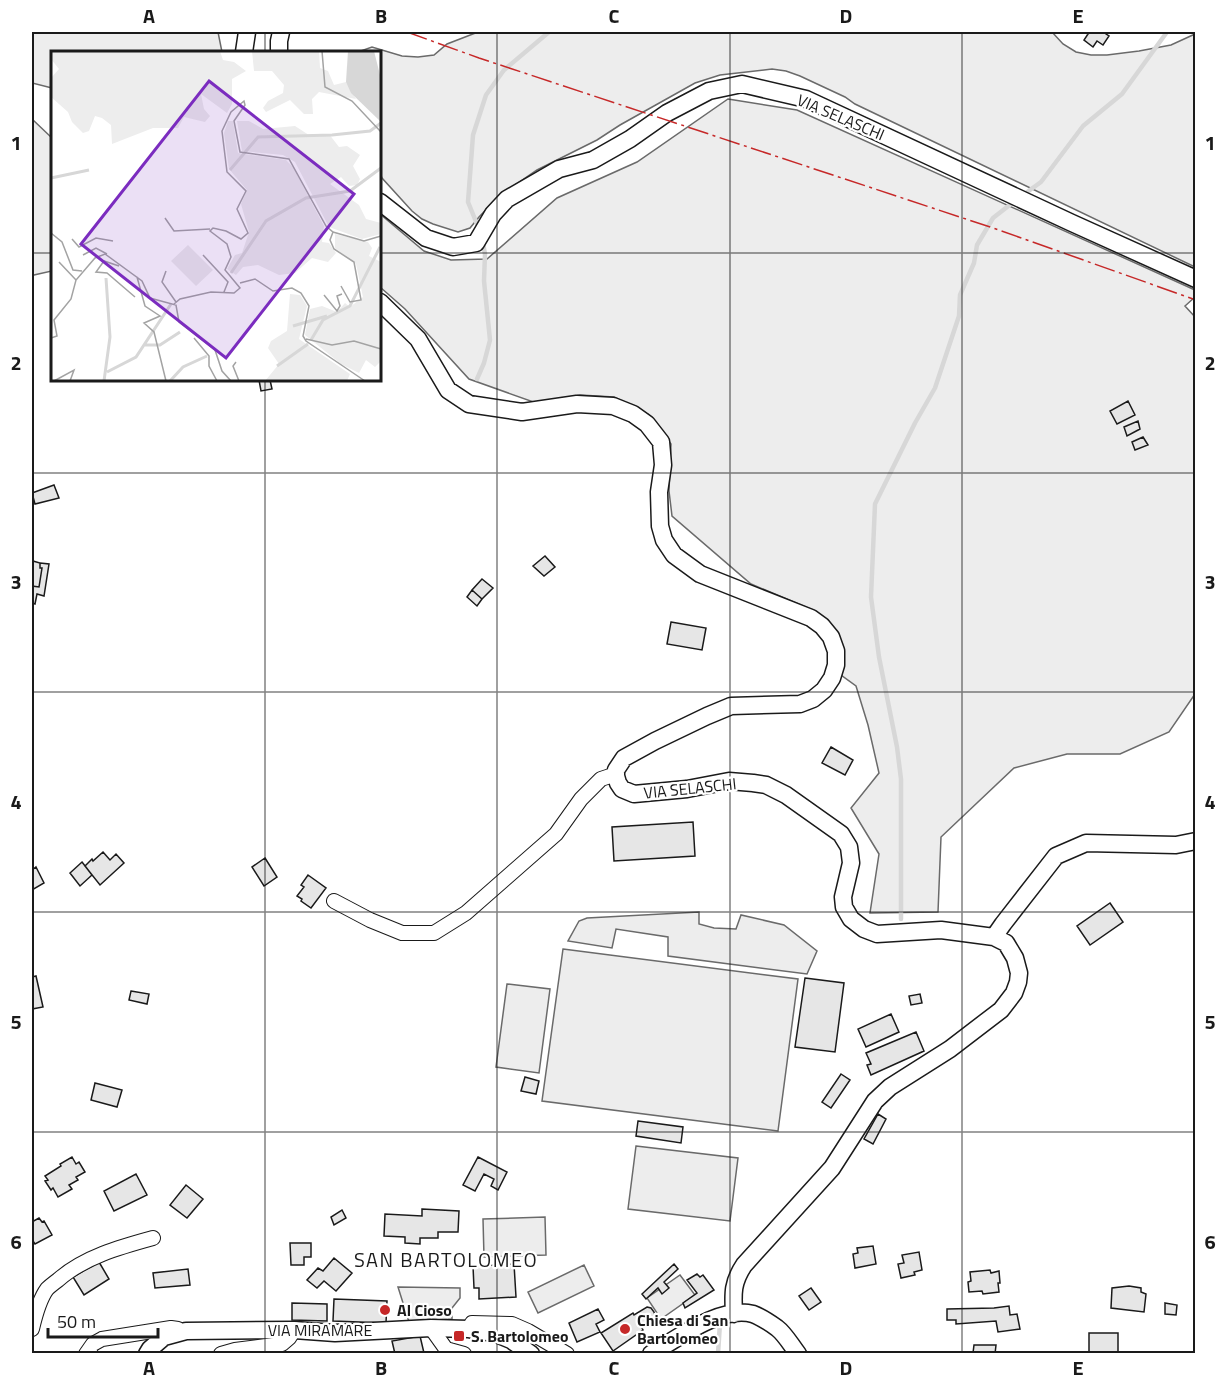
<svg xmlns="http://www.w3.org/2000/svg" width="1227" height="1385" font-family="'Titillium Web',sans-serif">
<style>
.built{fill:#ededed;stroke:#6a6a6a;stroke-width:1.5}
.lines{fill:none;stroke-linecap:round;stroke-linejoin:round}
.stream{stroke:#d7d7d7;stroke-width:4.5}
.building{fill:#e6e6e6;stroke:#1a1a1a;stroke-width:1.5}
.minor-casing{stroke:#1a1a1a;stroke-width:16}
.tertiary-casing{stroke:#1a1a1a;stroke-width:19}
.minor{stroke:#fff;stroke-width:14}
.tertiary{stroke:#fff;stroke-width:16}
.power{stroke:#c62828;stroke-width:1.5;stroke-dasharray:21 4.5 3 4.5;stroke-linecap:butt}
.grid{fill:none;stroke:#1a1a1a;stroke-width:1.5;stroke-opacity:0.55}
.poi-dot{fill:#c62828;stroke:#fff;stroke-width:2}
.labels{text-anchor:middle;dominant-baseline:central;stroke-width:4.5;stroke-linejoin:round;paint-order:stroke}
.street-label{font-size:16px;fill:#1a1a1a;stroke:#fff}
.poi-label{font-size:16px;font-weight:bold;fill:#1a1a1a;stroke:#fff;text-anchor:start}
.quarter-label{font-size:20px;letter-spacing:1.5px;fill:#1a1a1a;stroke:#fff}
.inset-river{fill:none;stroke:#d7d7d7;stroke-width:3}
.inset-road{fill:none;stroke:#a3a3a3;stroke-width:1.5}
.view{fill:#7b2cbf;fill-opacity:0.15;stroke:#7b2cbf;stroke-width:3}
.inset-edge{fill:none;stroke:#1a1a1a;stroke-width:3}
.neatline{fill:none;stroke:#1a1a1a;stroke-width:2}
.grid-label{font-size:20px;text-anchor:middle;font-weight:bold;fill:#1a1a1a}
</style>
<rect width="100%" height="100%" fill="#fff"/>
<path class="built" d="M 32,32 L 218,32 L 222,52 L 52,52 L 52,88 L 32,83 Z
M 478,32 L 1052,32 L 1063,44 L 1076,52 L 1091,55 L 1107,55 L 1139,51 L 1171,45 L 1195,34 L 1195,267 L 855,104 L 845,97 L 800,76 L 786,71 L 772,69 L 720,75 L 695,83 L 620,125 L 597,140 L 537,170 L 499,196 L 479,217 L 470,228 L 458,232 L 433,224 L 422,219 L 412,211 L 382,178 L 380,173 L 380,52 L 358,52 L 372,47 L 402,56 L 418,57 L 434,55 L 447,44 Z
M 728,99 L 797,110 L 1195,290 L 1195,297 L 1185,306 L 1196,318 L 1195,694 L 1169,732 L 1120,754 L 1067,754 L 1014,768 L 941,837 L 938,912 L 870,913 L 879,854 L 851,808 L 879,773 L 868,725 L 856,686 L 841,675 L 833,631 L 815,611 L 751,584 L 672,516 L 669,491 L 671,444 L 648,414 L 614,397 L 580,395 L 539,404 L 469,379 L 405,309 L 380,287 L 380,214 L 424,251 L 451,260 L 487,259 L 557,198 L 637,162 Z
M 32,119 L 52,138 L 52,271 L 34,275 L 32,277 Z
M 699,912 L 699,924 L 714,928 L 736,929 L 741,915 L 784,925 L 817,951 L 807,974 L 668,956 L 668,937 L 616,929 L 612,948 L 568,941 L 579,921 L 587,918 Z
M 563,949 L 798,979 L 778,1131 L 542,1101 Z
M 507,984 L 550,989 L 539,1073 L 496,1067 Z
M 636,1146 L 738,1158 L 730,1221 L 628,1209 Z
M 545,1217 L 546,1255 L 484,1257 L 483,1219 Z
M 584,1265 L 594,1286 L 538,1313 L 528,1292 Z
M 680,1275 L 695,1295 L 661,1319 L 647,1298 Z
M 398,1287 L 460,1288 L 460,1298 L 452,1308 L 452,1319 L 409,1322 Z"/>
<g class="lines">
<path class="stream" d="M 1023,195 L 1041,182 L 1083,126 L 1122,94 L 1167,32
M 479,229 L 468,202 L 473,135 L 486,95 L 504,70 L 549,32
M 477,379 L 484,363 L 490,340 L 484,281 L 485,254 L 483,243
M 901,919 L 901,779 L 897,747 L 879,657 L 871,597 L 875,504 L 915,423 L 935,388 L 959,316 L 960,295 L 974,263 L 977,245 L 993,218 L 1016,200
M 718,1354 L 720,1323"/>
</g>
<path class="building" d="M 1084,32 L 1103,32 L 1109,36 L 1103,45 L 1097,41 L 1093,47 L 1084,40 L 1088,34 Z
M 259,380 L 270,380 L 272,389 L 261,391 Z
M 1128,401 L 1135,415 L 1117,424 L 1110,411 Z
M 1138,421 L 1140,429 L 1127,436 L 1124,427 Z
M 1143,437 L 1148,445 L 1135,450 L 1132,442 Z
M 54,485 L 59,498 L 35,504 L 32,493 Z
M 545,556 L 555,567 L 544,576 L 533,566 Z
M 33,561 L 40,563 L 40,568 L 42,568 L 39,587 L 32,586 Z
M 40,563 L 49,564 L 44,596 L 37,594 L 35,604 L 32,603 L 32,586 L 39,587 L 42,568 L 40,568 Z
M 482,579 L 493,588 L 482,599 L 472,590 Z
M 472,590 L 482,599 L 477,606 L 467,597 Z
M 671,622 L 706,628 L 702,650 L 667,644 Z
M 831,747 L 853,760 L 845,775 L 822,763 Z
M 693,822 L 695,856 L 614,861 L 612,827 Z
M 103,852 L 110,860 L 116,854 L 124,863 L 100,885 L 85,866 L 92,859 L 93,861 Z
M 265,858 L 277,877 L 264,886 L 252,867 Z
M 82,862 L 92,875 L 80,886 L 70,873 Z
M 36,867 L 44,883 L 32,890 L 32,870 Z
M 308,875 L 326,888 L 311,908 L 301,901 L 302,899 L 297,896 L 304,887 L 301,885 Z
M 1110,903 L 1123,922 L 1090,945 L 1077,926 Z
M 36,976 L 43,1007 L 32,1009 L 32,977 Z
M 805,978 L 844,983 L 835,1052 L 795,1047 Z
M 131,991 L 149,994 L 147,1004 L 129,1000 Z
M 920,994 L 922,1003 L 911,1005 L 909,996 Z
M 891,1014 L 899,1032 L 866,1047 L 858,1029 Z
M 916,1032 L 924,1051 L 871,1075 L 867,1065 L 871,1064 L 866,1053 Z
M 841,1074 L 850,1080 L 831,1108 L 822,1102 Z
M 525,1077 L 539,1081 L 536,1094 L 521,1091 Z
M 95,1083 L 122,1090 L 117,1107 L 91,1100 Z
M 878,1114 L 886,1119 L 873,1144 L 864,1139 Z
M 638,1121 L 683,1127 L 681,1143 L 636,1136 Z
M 72,1157 L 76,1164 L 79,1162 L 85,1172 L 76,1177 L 78,1180 L 69,1185 L 72,1189 L 58,1197 L 53,1188 L 51,1190 L 45,1181 L 48,1180 L 45,1176 L 61,1166 L 60,1164 Z
M 478,1157 L 507,1172 L 498,1190 L 491,1186 L 494,1179 L 484,1174 L 475,1191 L 463,1185 Z
M 136,1174 L 147,1195 L 114,1211 L 104,1191 Z
M 186,1185 L 203,1199 L 187,1218 L 170,1205 Z
M 422,1209 L 459,1211 L 458,1232 L 438,1232 L 438,1238 L 420,1238 L 420,1244 L 405,1243 L 405,1237 L 384,1236 L 385,1214 L 422,1216 Z
M 342,1210 L 346,1218 L 334,1225 L 331,1217 Z
M 39,1218 L 42,1222 L 44,1221 L 52,1235 L 35,1244 L 33,1241 L 32,1242 L 32,1221 L 32,1222 Z
M 290,1243 L 311,1243 L 311,1257 L 304,1257 L 304,1265 L 291,1265 Z
M 873,1246 L 876,1264 L 855,1268 L 853,1254 L 858,1253 L 857,1248 Z
M 919,1252 L 922,1270 L 914,1272 L 915,1275 L 901,1278 L 898,1264 L 904,1263 L 902,1255 Z
M 334,1258 L 352,1273 L 336,1291 L 324,1281 L 317,1288 L 307,1280 L 318,1268 L 323,1271 Z
M 99,1262 L 109,1279 L 84,1295 L 73,1277 Z
M 514,1264 L 516,1297 L 479,1299 L 479,1288 L 474,1288 L 473,1266 Z
M 674,1264 L 678,1269 L 664,1282 L 669,1288 L 662,1294 L 658,1288 L 646,1299 L 642,1294 Z
M 188,1269 L 190,1285 L 155,1288 L 153,1273 Z
M 990,1270 L 991,1273 L 999,1271 L 1000,1283 L 998,1283 L 999,1292 L 983,1294 L 982,1291 L 969,1292 L 968,1282 L 971,1281 L 970,1272 Z
M 697,1274 L 700,1277 L 703,1275 L 714,1290 L 685,1308 L 683,1303 L 697,1293 L 687,1280 Z
M 1129,1286 L 1141,1288 L 1141,1292 L 1146,1294 L 1144,1312 L 1111,1308 L 1112,1288 Z
M 811,1288 L 821,1302 L 809,1310 L 799,1296 Z
M 334,1299 L 387,1301 L 386,1323 L 333,1321 Z
M 292,1303 L 327,1304 L 327,1321 L 292,1320 Z
M 1165,1303 L 1177,1305 L 1176,1315 L 1165,1314 Z
M 1009,1306 L 1010,1315 L 1017,1314 L 1020,1329 L 998,1332 L 996,1321 L 956,1324 L 956,1320 L 947,1320 L 947,1309 L 994,1308 Z
M 647,1307 L 651,1308 L 654,1312 L 655,1316 L 654,1320 L 642,1328 L 643,1330 L 613,1351 L 601,1333 L 633,1313 L 634,1315 Z
M 598,1309 L 604,1320 L 596,1324 L 600,1332 L 577,1342 L 569,1323 Z
M 1089,1333 L 1118,1333 L 1118,1354 L 1089,1354 Z
M 420,1336 L 424,1353 L 395,1354 L 392,1341 Z
M 974,1345 L 996,1345 L 995,1354 L 973,1353 Z"/>
<g class="lines">
<g class="minor-casing">
<path id="minor" d="M 334,901 L 370,920 L 402,933 L 434,933 L 466,913 L 556,834 L 581,799 L 601,779 L 616,774
M 470,1327 L 472,1323 L 512,1324 L 528,1331 L 567,1354
M 431,1328 L 446,1349 L 464,1354
M 32,1329 C 35,1316 39,1300 47,1289 C 50,1286 54,1283 58,1280 C 84,1257 120,1247 153,1238
M 86,1354 L 93,1344 L 102,1339 L 171,1328 L 178,1329
M 221,1354 L 235,1350 L 282,1344 L 289,1338 L 294,1330"/>
</g>
<g class="tertiary-casing">
<path id="tertiary" d="M 244,52 L 247,32
M 279,52 L 279,41 L 281,32
M 380,202 L 426,238 L 453,247 L 476,243 L 493,214 L 507,199 L 559,169 L 593,160 L 630,139 L 667,113 L 709,91 L 742,84 L 806,99 L 1072,223 L 1196,279
M 380,302 L 418,339 L 448,390 L 469,404 L 522,412 L 577,404 L 613,406 L 633,414 L 647,424 L 661,442 L 663,465 L 659,492 L 660,526 L 664,540 L 674,555 L 700,574 L 811,618 L 822,626 L 831,637 L 836,651 L 836,665 L 832,678 L 824,690 L 813,699 L 800,704 L 731,706 L 707,716 L 655,741 L 624,758 L 616,770 L 616,776 L 618,783 L 622,789 L 634,794 L 687,789 L 729,781 L 753,783 L 766,785 L 786,795 L 841,834 L 849,847 L 851,863 L 843,897 L 844,907 L 851,919 L 864,929 L 877,934 L 941,930 L 994,937 L 1006,943 L 1015,958 L 1019,973 L 1018,982 L 1014,993 L 1001,1010 L 950,1049 L 890,1087 L 875,1101 L 832,1168 L 744,1265 C 732,1283 733,1294 734,1314
M 994,937 L 1003,924 L 1056,856 L 1086,843 L 1176,845 L 1196,841
M 147,1354 L 150,1349 L 164,1337 L 186,1331 L 294,1330 L 335,1333 L 431,1328 L 469,1329 L 494,1333 L 511,1340 L 531,1354
M 651,1354 C 678,1338 721,1305 753,1314 C 761,1317 770,1323 777,1328 C 785,1334 791,1345 798,1354"/>
</g>
<use href="#minor" class="minor"/>
<use href="#tertiary" class="tertiary"/>
<path class="power" d="M 407,32 L 479,58 L 996,229 L 1196,300"/>
</g>
<path class="grid" d="M 265,32 L 265,52M 497,32 L 497,1354M 730,32 L 730,1354M 962,32 L 962,1354M 32,253 L 52,253M 380,253 L 1196,253M 265,380 L 265,1354M 32,473 L 1196,473M 32,692 L 1196,692M 32,912 L 1196,912M 32,1132 L 1196,1132"/>
<g class="poi-dot">
<circle cx="385" cy="1310" r="6"/>
<circle cx="625" cy="1329" r="6"/>
<rect x="453" y="1330" width="12" height="12" rx="3"/>
</g>
<g class="labels">
<g class="street-label">
<text transform="translate(841 117) rotate(23)">VIA SELASCHI</text>
<text transform="translate(690 788) rotate(-6)">VIA SELASCHI</text>
<text x="320" y="1330">VIA MIRAMARE</text>
</g>
<g class="poi-label">
<text x="397" y="1310">Al Cioso</text>
<text x="637" y="1320">Chiesa di San<tspan x="637" dy="18">Bartolomeo</tspan></text>
<text x="471" y="1336">S. Bartolomeo</text>
</g>
<g class="quarter-label">
<text x="446" y="1259">SAN BARTOLOMEO</text>
</g>
</g>
<g transform="translate(51 51)">
<rect width="330" height="330" fill="#fff"/>
<path d="M 0,0 L 169,0 L 172,9 L 183,11 L 195,20 L 181,28 L 181,53 L 176,62 L 150,43 L 153,58 L 159,65 L 154,71 L 133,66 L 127,77 L 102,77 L 61,93 L 60,74 L 51,67 L 44,65 L 38,80 L 32,82 L 21,71 L 17,61 L 0,46 L 0,27 L 8,18 L 0,8 ZM 268,0 L 269,17 L 277,20 L 283,34 L 295,31 L 305,48 L 268,41 L 261,48 L 262,63 L 253,63 L 239,49 L 215,61 L 212,57 L 217,50 L 232,42 L 233,34 L 221,20 L 203,20 L 201,0 ZM 177,70 L 182,70 L 187,102 L 235,109 L 242,116 L 273,175 L 271,191 L 278,192 L 285,202 L 277,211 L 261,207 L 244,222 L 228,224 L 207,214 L 192,216 L 185,224 L 176,218 L 184,204 L 191,202 L 198,181 L 190,153 L 196,139 L 178,118 L 173,82 ZM 186,70 L 198,70 L 212,78 L 244,75 L 261,86 L 278,83 L 288,96 L 296,95 L 309,104 L 302,115 L 309,128 L 306,134 L 298,135 L 290,126 L 279,133 L 308,154 L 315,168 L 330,172 L 330,183 L 311,188 L 278,176 L 244,111 L 232,104 L 191,100 ZM 284,183 L 317,191 L 321,197 L 318,205 L 330,211 L 330,310 L 324,316 L 315,309 L 308,322 L 290,313 L 254,284 L 259,258 L 271,255 L 286,261 L 294,252 L 299,256 L 312,246 L 305,213 L 284,197 ZM 137,194 L 162,219 L 145,235 L 120,210 ZM 239,243 L 249,244 L 256,255 L 248,288 L 299,323 L 296,330 L 214,330 L 228,313 L 217,297 L 220,290 L 236,280 Z" fill="#ededed"/>
<path d="M 297,0 L 323,0 L 330,28 L 330,71 L 300,42 L 295,31 Z" fill="#d7d7d7"/>
<path class="inset-river" d="M 179,119 L 207,86 L 281,84 L 319,80 L 330,72M 0,127 L 38,119M 180,222 L 215,170 L 255,147 L 299,140 L 330,117M 242,275 L 276,265M 260,289 L 272,269 L 299,255 L 329,196M 94,294 L 109,294 L 129,281M 226,315 L 257,293M 56,321 L 85,306 L 120,253M 53,330 L 59,286 L 55,227M 119,330 L 132,316 L 156,305"/>
<path class="inset-road" d="M 271,0 L 274,36 L 301,50 L 330,81M 114,167 L 123,180 L 159,178M 282,181 L 279,189 L 283,198 L 303,211 L 310,249 L 299,251 L 290,235M 0,182 L 11,191 L 22,219 L 31,220M 21,188 L 28,196 L 45,187 L 62,190M 32,204 L 45,197 L 56,203M 152,204 L 177,231 L 173,241M 8,211 L 25,229M 68,215 L 53,210 L 45,221 L 56,222 L 84,246M 115,220 L 111,231 L 125,251M 86,226 L 94,255 L 109,265 L 93,272 L 103,281 L 115,330M 189,232 L 204,228 L 222,240 L 241,237 L 250,242 L 258,255 L 252,285 L 255,290 L 314,330M 273,244 L 286,260 L 289,255 L 286,245 L 291,243M 123,253 L 129,248 L 160,241 L 183,242 L 189,237 L 174,219 L 180,206 L 176,193 L 159,180 L 162,177 L 175,180 L 190,188 L 197,182 L 186,158 L 195,140 L 176,121 L 171,80 L 180,61 L 193,50 L 194,54 L 183,70 L 189,101 L 238,108 L 275,175 L 282,181 L 313,190 L 330,185M 0,287 L 6,285 L 3,269 L 20,248 L 25,229 L 44,207 L 54,203 L 91,230 L 99,247 L 125,254 L 128,271 L 164,299 L 171,320 L 180,330M 143,287 L 158,305 L 158,315 L 166,330M 255,288 L 281,294 L 303,290 L 330,298M 185,311 L 182,315 L 188,330M 3,330 L 23,319 L 19,330"/>
<path class="view" d="M 158,30 L 303,143 L 175,307 L 30,193 Z"/>
<rect width="330" height="330" class="inset-edge"/>
</g>
<rect width="1227" height="1385" fill="none" stroke="#ffffff" stroke-width="66"/>
<path d="M48 1328v9h110v-9" fill="none" stroke="#1a1a1a" stroke-width="3"/>
<text x="57" y="1328" font-size="18" fill="#1a1a1a" stroke="#ffffff" stroke-width="4.5" paint-order="stroke">50 m</text>
<rect x="33" y="33" width="1161" height="1319" class="neatline"/>
<g class="grid-label">
<text x="149" y="23">A</text>
<text x="381" y="23">B</text>
<text x="614" y="23">C</text>
<text x="846" y="23">D</text>
<text x="1078" y="23">E</text>
<text x="16" y="150">1</text>
<text x="1210" y="150">1</text>
<text x="16" y="370">2</text>
<text x="1210" y="370">2</text>
<text x="16" y="589">3</text>
<text x="1210" y="589">3</text>
<text x="16" y="809">4</text>
<text x="1210" y="809">4</text>
<text x="16" y="1029">5</text>
<text x="1210" y="1029">5</text>
<text x="16" y="1249">6</text>
<text x="1210" y="1249">6</text>
<text x="149" y="1375">A</text>
<text x="381" y="1375">B</text>
<text x="614" y="1375">C</text>
<text x="846" y="1375">D</text>
<text x="1078" y="1375">E</text>
</g>
</svg>
